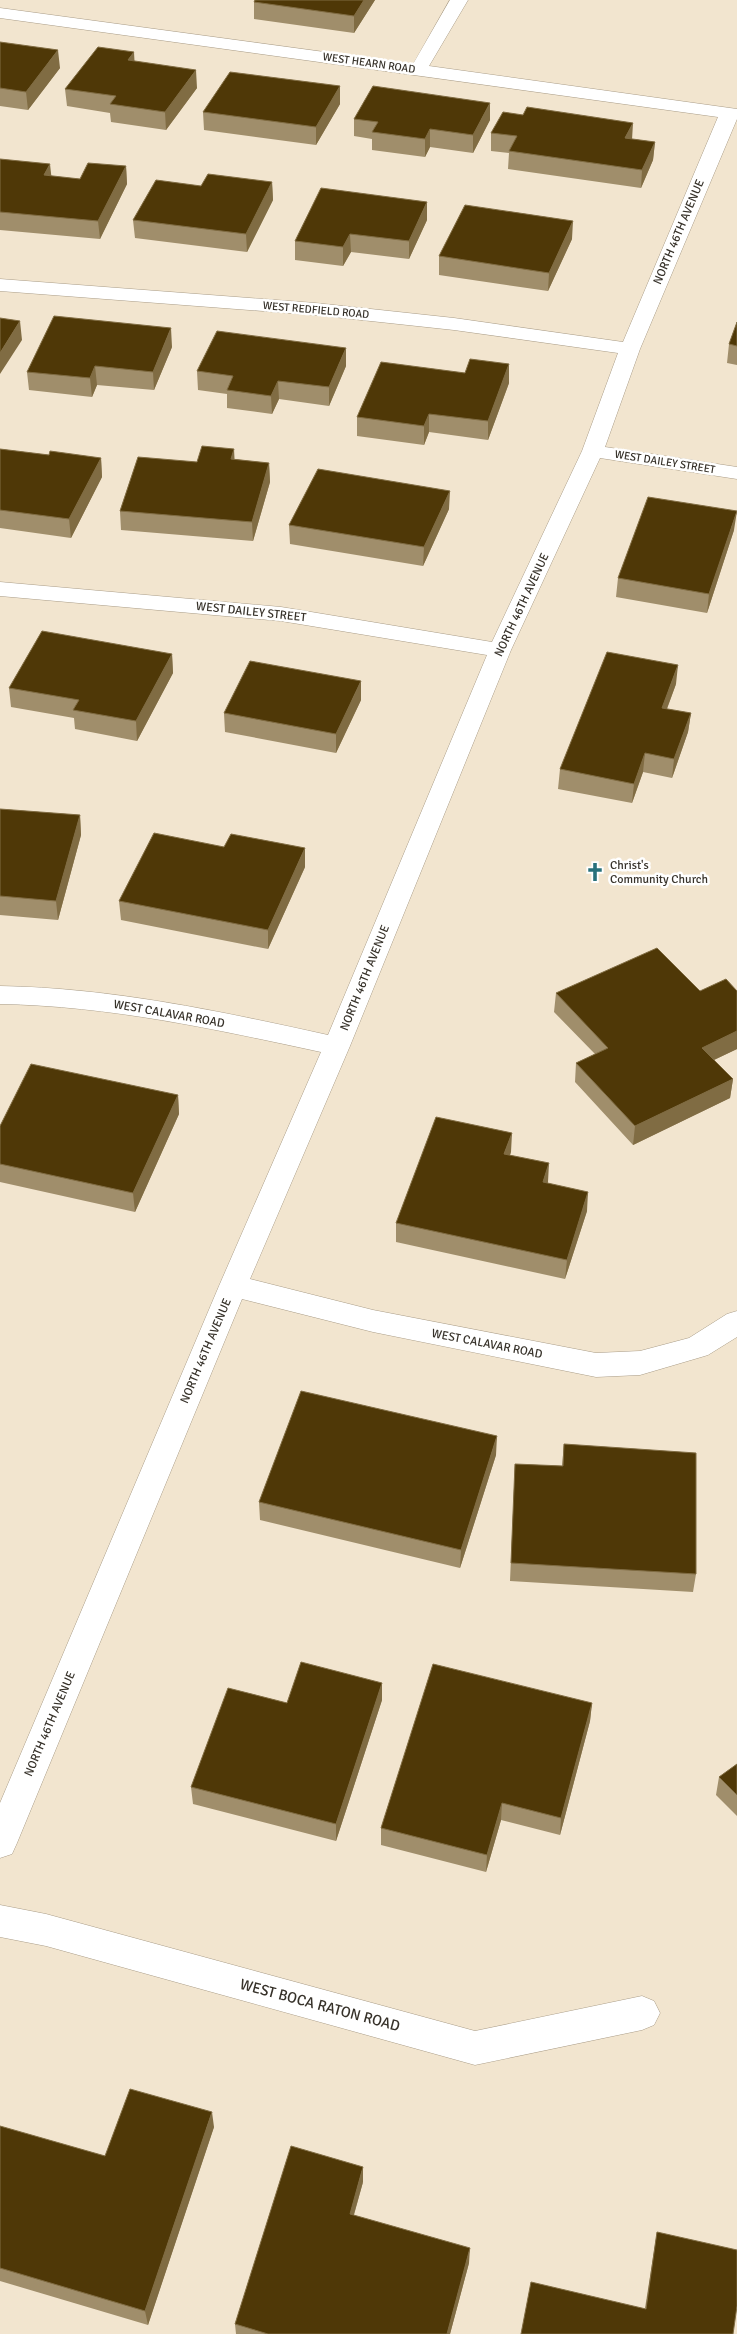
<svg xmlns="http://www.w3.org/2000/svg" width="737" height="2334" font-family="Signika,sans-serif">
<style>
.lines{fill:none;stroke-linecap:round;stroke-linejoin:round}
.minor-casing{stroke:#aa9d88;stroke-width:1}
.minor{fill:#fff;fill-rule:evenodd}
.wall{fill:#a08e6b}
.shaded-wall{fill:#806c43}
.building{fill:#4f3807;stroke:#806c43}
.labels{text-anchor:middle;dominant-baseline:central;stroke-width:5;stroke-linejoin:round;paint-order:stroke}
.far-street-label{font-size:11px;fill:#37322a;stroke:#fff}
.street-label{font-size:12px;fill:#37322a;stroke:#fff}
.poi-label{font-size:12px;fill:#37322a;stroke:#fff;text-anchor:start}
.near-street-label{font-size:15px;fill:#37322a;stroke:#fff}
</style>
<rect width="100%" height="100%" fill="#f2e5cf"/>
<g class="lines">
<g class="minor-casing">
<path id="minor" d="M 450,0 L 468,0 L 429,66 L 737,109 L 737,119 L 640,349 L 605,447 L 737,467 L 737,479 L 600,458 L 511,650 L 350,1046 L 250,1279 L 373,1310 L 596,1353 L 640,1351 L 689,1338 L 727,1314 L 737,1311 L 737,1337 L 708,1355 L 698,1358 L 640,1375 L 596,1377 L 373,1332 L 242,1299 L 17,1843 L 12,1854 L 0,1858 L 0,1803 L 219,1286 L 321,1052 C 214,1029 110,1006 0,1004 L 0,986 C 112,988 219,1011 328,1035 L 487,655 L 281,621 L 0,596 L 0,582 L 281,607 L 492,642 L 582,451 L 618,353 L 454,330 L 315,315 L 0,291 L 0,279 L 315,303 L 454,318 L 623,342 L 718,117 L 0,18 L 0,8 L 413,64 Z
M 0,1905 L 46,1914 L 475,2031 L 642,1996 L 654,2001 L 660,2013 L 654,2025 L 642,2030 L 475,2065 L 46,1946 L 0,1937 Z"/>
</g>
<use href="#minor" class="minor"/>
</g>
<path class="wall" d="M 255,0 L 375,0 L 354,33 L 254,19 L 254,2 Z
M 0,42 L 60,68 L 28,110 L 0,106 Z
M 134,61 L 197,88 L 166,130 L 111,122 L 110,113 L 67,106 L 65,89 Z
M 340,86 L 340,104 L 316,145 L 204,130 L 203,112 Z
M 354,119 L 490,120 L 473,153 L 430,147 L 425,157 L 372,150 L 372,139 L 354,136 Z
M 491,133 L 632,139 L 655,142 L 653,160 L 641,188 L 508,169 L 509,153 L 491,151 Z
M 0,159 L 51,176 L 80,179 L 126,166 L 127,184 L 100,239 L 0,230 Z
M 272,182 L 273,200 L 247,252 L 135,238 L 133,220 L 201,186 Z
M 427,220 L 409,259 L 351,252 L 343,266 L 295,260 L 295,241 Z
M 572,239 L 548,291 L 439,275 L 439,256 Z
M 737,322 L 737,365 L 727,363 L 729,344 Z
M 172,347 L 154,390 L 97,385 L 92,397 L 29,390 L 27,372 Z
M 509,364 L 509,383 L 488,440 L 429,432 L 424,445 L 357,436 L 357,417 L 465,373 Z
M 346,366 L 329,406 L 279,399 L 272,414 L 227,408 L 227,394 L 198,390 L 197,371 Z
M 0,449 L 49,455 L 101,458 L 102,477 L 71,538 L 0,528 Z
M 234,449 L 234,459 L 269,463 L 270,482 L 253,541 L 121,530 L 120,511 L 197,462 Z
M 449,509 L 423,566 L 290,544 L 289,525 Z
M 734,530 L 707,613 L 616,597 L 618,578 Z
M 172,654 L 173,673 L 137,741 L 75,729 L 74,718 L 11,707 L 9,688 Z
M 676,684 L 667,709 L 691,713 L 688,732 L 672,778 L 643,772 L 632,803 L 558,789 L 560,769 Z
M 361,700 L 336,753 L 225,732 L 224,713 Z
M 0,809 L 80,815 L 81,835 L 58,920 L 0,915 Z
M 305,867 L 268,949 L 121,920 L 119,901 Z
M 737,991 L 737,1049 L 714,1060 L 733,1079 L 730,1098 L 633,1145 L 575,1082 L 576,1063 L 595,1054 L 554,1012 L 556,993 Z
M 178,1095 L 179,1114 L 135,1212 L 0,1182 L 0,1126 Z
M 511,1152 L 510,1155 L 548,1183 L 587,1211 L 565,1279 L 396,1242 L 396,1223 Z
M 564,1444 L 696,1574 L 693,1592 L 510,1581 L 515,1464 L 562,1466 Z
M 496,1455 L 460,1568 L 260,1520 L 259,1502 Z
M 382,1683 L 382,1700 L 336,1841 L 193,1804 L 191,1787 L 287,1703 Z
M 592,1703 L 590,1721 L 560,1835 L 501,1820 L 486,1872 L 381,1845 L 381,1828 Z
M 737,1764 L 737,1816 L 716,1795 L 719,1777 Z
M 0,2127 L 105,2156 L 214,2127 L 148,2325 L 0,2281 Z
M 363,2182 L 354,2215 L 469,2263 L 450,2334 L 236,2334 L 235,2324 Z
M 657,2232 L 733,2334 L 645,2308 Z"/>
<path class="shaded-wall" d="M 364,0 L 375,0 L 354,33 L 354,16 Z
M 58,50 L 60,68 L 28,110 L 26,92 Z
M 134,52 L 135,70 L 128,60 Z
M 196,70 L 197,88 L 166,130 L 165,112 Z
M 340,86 L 340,104 L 316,145 L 316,127 Z
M 490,103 L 490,120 L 473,153 L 473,135 Z
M 633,123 L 632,140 L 625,138 Z
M 430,129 L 430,147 L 425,157 L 425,139 Z
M 655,142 L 653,160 L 641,188 L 642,170 Z
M 50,164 L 52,182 L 44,175 Z
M 126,166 L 127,184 L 100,239 L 98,221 Z
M 272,182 L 273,200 L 247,252 L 246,234 Z
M 427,202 L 427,220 L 409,259 L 409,241 Z
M 573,221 L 572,239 L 548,291 L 549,273 Z
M 350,234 L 351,252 L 343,266 L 343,247 Z
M 20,321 L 22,340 L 0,374 L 0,353 Z
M 171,328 L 172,347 L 154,390 L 153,372 Z
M 346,348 L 346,366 L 329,406 L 329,387 Z
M 509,364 L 509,383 L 488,440 L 488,421 Z
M 95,366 L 97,385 L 92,397 L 90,378 Z
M 278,381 L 279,399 L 272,414 L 271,396 Z
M 429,414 L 429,432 L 424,445 L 424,426 Z
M 234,449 L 235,468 L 231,459 Z
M 101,458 L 102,477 L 71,538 L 69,519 Z
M 269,463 L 270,482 L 253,541 L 252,522 Z
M 450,491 L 449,509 L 423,566 L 424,547 Z
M 737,511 L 734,530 L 707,613 L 709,594 Z
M 172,654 L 173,673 L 137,741 L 136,721 Z
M 678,665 L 676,684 L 660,727 L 662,708 Z
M 361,681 L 361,700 L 336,753 L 336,734 Z
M 691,713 L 688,732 L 672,778 L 674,759 Z
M 645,753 L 643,772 L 632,803 L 634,784 Z
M 80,815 L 81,835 L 58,920 L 56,901 Z
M 305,848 L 305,867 L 268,949 L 268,930 Z
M 737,1031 L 737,1049 L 699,1067 L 702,1048 Z
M 733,1079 L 730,1098 L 633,1145 L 635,1126 Z
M 178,1095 L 179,1114 L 135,1212 L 133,1193 Z
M 512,1133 L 511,1152 L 503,1173 L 504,1154 Z
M 549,1163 L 548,1182 L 542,1201 L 543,1182 Z
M 588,1192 L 587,1211 L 565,1279 L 567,1260 Z
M 497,1436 L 496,1455 L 460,1568 L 461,1550 Z
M 382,1683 L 382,1700 L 336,1841 L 336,1824 Z
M 592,1703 L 590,1721 L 560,1835 L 561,1818 Z
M 502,1803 L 501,1820 L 486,1872 L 487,1855 Z
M 212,2112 L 214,2127 L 148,2325 L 145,2311 Z
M 363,2167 L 363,2182 L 350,2228 L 350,2214 Z
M 470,2248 L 469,2263 L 450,2334 L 447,2334 Z"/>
<path class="building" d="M 255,0 L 364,0 L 354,16 L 254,2 Z
M 0,42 L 58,50 L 26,92 L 0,88 Z
M 98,47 L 134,52 L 128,60 L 196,70 L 165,112 L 110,104 L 116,96 L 65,89 Z
M 230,72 L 340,86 L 316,127 L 203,112 Z
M 373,86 L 490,103 L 473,135 L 430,129 L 425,139 L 372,132 L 378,122 L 354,119 Z
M 527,107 L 633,123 L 625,138 L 655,142 L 642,170 L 509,151 L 517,136 L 491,133 L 503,112 L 523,115 Z
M 0,159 L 50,164 L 44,175 L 80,179 L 88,163 L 126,166 L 98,221 L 0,212 Z
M 208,174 L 272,182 L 246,234 L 133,220 L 156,180 L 201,186 Z
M 321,188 L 427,202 L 409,241 L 350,234 L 343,247 L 295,241 Z
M 465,205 L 573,221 L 549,273 L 439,256 Z
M 54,316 L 171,328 L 153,372 L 95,366 L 90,378 L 27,372 Z
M 0,318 L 20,321 L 0,353 Z
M 737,322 L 737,346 L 729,344 Z
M 217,331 L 346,348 L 329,387 L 278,381 L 271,396 L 227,390 L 233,376 L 197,371 Z
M 470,359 L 509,364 L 488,421 L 429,414 L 424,426 L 357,417 L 381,362 L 465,373 Z
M 202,446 L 234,449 L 231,459 L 269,463 L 252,522 L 120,511 L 138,457 L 197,462 Z
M 0,449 L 49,455 L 50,451 L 101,458 L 69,519 L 0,510 Z
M 318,469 L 450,491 L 424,547 L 289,525 Z
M 648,497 L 737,511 L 709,594 L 618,578 Z
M 42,631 L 172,654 L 136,721 L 73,710 L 79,700 L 9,688 Z
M 607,652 L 678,665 L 662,708 L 691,713 L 674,759 L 645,753 L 634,784 L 560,769 Z
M 250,661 L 361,681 L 336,734 L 224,713 Z
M 0,809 L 80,815 L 56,901 L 0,896 Z
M 154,833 L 224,847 L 231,834 L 305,848 L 268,930 L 119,901 Z
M 657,948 L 700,991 L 726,979 L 737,991 L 737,1031 L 702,1048 L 733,1079 L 635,1126 L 576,1063 L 608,1048 L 556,993 Z
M 31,1064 L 178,1095 L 133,1193 L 0,1164 L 0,1126 Z
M 436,1117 L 512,1133 L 504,1154 L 549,1163 L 543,1182 L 588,1192 L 567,1260 L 396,1223 Z
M 301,1391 L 497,1436 L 461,1550 L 259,1502 Z
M 564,1444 L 696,1453 L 696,1574 L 511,1563 L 515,1464 L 563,1466 Z
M 301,1662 L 382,1683 L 336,1824 L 191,1787 L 228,1688 L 287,1703 Z
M 433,1664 L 592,1703 L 561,1818 L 502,1803 L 487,1855 L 381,1828 Z
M 737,1764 L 737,1795 L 719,1777 Z
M 130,2089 L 212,2112 L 145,2311 L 0,2268 L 0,2126 L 105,2156 Z
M 291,2146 L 363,2167 L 350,2214 L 470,2248 L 447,2334 L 268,2334 L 235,2324 Z
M 657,2232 L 737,2250 L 737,2306 L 733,2334 L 521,2334 L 531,2282 L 646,2309 Z"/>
<defs>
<g id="church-bare" transform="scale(1.5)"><path d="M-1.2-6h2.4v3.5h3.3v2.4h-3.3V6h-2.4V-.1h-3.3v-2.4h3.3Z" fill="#29717b" stroke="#fff" stroke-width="2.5" paint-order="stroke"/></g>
</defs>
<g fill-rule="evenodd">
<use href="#church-bare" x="595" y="872"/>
</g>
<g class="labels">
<g class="far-street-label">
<text transform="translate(369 63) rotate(8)">WEST HEARN ROAD</text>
<text transform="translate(316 310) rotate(5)">WEST REDFIELD ROAD</text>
<text transform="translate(665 462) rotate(9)">WEST DAILEY STREET</text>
</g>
<g class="street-label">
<text transform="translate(679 232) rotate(-67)">NORTH 46TH AVENUE</text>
<text transform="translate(522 605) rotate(-65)">NORTH 46TH AVENUE</text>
<text transform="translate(251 612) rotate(6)">WEST DAILEY STREET</text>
<text transform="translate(365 978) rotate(-68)">NORTH 46TH AVENUE</text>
<text transform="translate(169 1014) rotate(10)">WEST CALAVAR ROAD</text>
<text transform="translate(487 1344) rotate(11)">WEST CALAVAR ROAD</text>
<text transform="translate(206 1351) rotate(-67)">NORTH 46TH AVENUE</text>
<text transform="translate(50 1724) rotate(-67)">NORTH 46TH AVENUE</text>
</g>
<g class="poi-label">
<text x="610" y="865">Christ's<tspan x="610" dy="14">Community Church</tspan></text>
</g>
<g class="near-street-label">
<text transform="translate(320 2005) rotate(15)">WEST BOCA RATON ROAD</text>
</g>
</g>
</svg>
